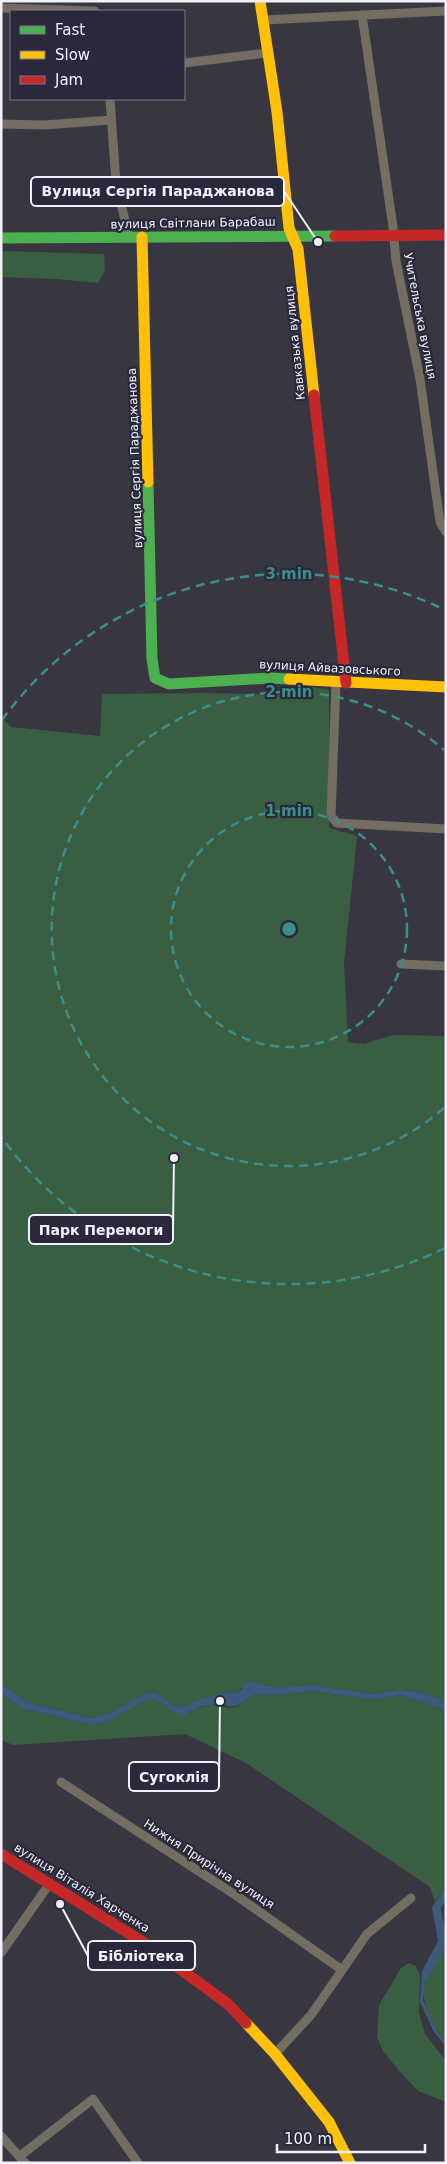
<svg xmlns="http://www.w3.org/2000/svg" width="447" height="2164" font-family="'DejaVu Sans',sans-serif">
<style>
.green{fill:#3a5e41}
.water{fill:#3d5a7d}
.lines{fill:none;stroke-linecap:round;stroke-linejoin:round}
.street{stroke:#736d62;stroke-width:9}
.fast{stroke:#4caf50;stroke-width:11}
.slow{stroke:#ffc107;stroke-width:11}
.jam{stroke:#c62828;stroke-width:11}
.ring{fill:none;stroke:#3c8e8a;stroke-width:2.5;stroke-dasharray:9 6}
.labels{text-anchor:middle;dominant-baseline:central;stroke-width:4.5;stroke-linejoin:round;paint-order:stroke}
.street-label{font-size:12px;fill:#f1f0fc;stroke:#2a293b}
.centre{fill:#3c8e8a;stroke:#2a293b;stroke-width:2.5}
.ring-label{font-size:15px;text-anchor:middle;font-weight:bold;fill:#3c8e8a;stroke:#2a293b;stroke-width:4.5;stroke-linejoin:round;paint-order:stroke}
.leader{fill:none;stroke:#f1f0fc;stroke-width:2}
.callout-dot{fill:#f1f0fc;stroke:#2a293b;stroke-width:2}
.callout{fill:#2a293b;stroke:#f1f0fc;stroke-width:2}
.callout-label{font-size:14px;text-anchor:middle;font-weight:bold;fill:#f1f0fc}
</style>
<rect width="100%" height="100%" fill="#383741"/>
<path class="green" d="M 1,251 L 104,254 L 105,270 L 98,283 L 56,279 L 1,277 Z
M 307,686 L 329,690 L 329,828 L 357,836 L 344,963 L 348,1042 L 364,1044 L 393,1035 L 446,1036 L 446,1705 L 438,1698 L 423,1693 L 400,1690 L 371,1694 L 313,1685 L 272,1687 L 250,1681 L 236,1693 L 226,1692 L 200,1699 L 183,1707 L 176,1706 L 156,1693 L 147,1692 L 112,1712 L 92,1718 L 26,1702 L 1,1684 L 1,717 L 11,727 L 100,736 L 102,694 L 207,693 L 279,695 Z
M 314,1691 L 372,1700 L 400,1695 L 438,1707 L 446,1715 L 446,1887 L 435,1902 L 430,1887 L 246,1763 L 185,1734 L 13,1745 L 1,1740 L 1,1693 L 21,1708 L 90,1725 L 148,1699 C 160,1699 167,1705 176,1713 L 189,1713 L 195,1709 L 211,1704 L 229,1708 L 239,1706 L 255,1694 L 277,1695 Z
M 446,1946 L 446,2042 C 433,2026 418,2002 426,1980 C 430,1968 440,1958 446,1946 Z
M 409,1963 L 416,1966 L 420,1975 L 419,2013 L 425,2034 L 446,2061 L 446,2102 L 418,2091 L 400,2072 L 383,2051 L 377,2037 L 379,2005 L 401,1968 Z"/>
<path class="water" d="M 250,1681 L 272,1687 L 313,1685 L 371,1694 L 400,1690 L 423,1693 L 438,1698 L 446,1705 L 446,1715 L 438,1707 L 400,1695 L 372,1700 L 314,1691 L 277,1695 L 255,1694 C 228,1716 233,1701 208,1705 C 198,1706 191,1712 182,1716 C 169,1711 163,1699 148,1699 L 108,1721 L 90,1725 L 21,1708 L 1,1693 L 1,1684 L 26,1702 L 92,1718 L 112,1712 L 147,1692 L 156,1693 L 176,1706 L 183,1707 L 200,1699 L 226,1692 L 236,1693 L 242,1689 L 245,1683 Z
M 446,1887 L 446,1899 L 441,1909 L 446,1933 L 446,1946 L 425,1982 L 423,2001 L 437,2031 L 446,2042 L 446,2047 L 434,2032 L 420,2002 L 422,1971 L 438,1941 L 432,1907 Z"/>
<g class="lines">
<path class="street" d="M 1,8 L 95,11
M 362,15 L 393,227 L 396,261 L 420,379 L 440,522 L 446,532
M 264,20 L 446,11
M 184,63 L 267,53
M 110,99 L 116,183 L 129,237
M 1,124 L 44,125 L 111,120
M 336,682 L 331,816 L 337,823 L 446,829
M 401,964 L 446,966
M 61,1782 L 237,1896 L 342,1970
M 1,1953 L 50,1883
M 275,2054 L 311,2015 L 367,1934 L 411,1898
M 1,2136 L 25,2163
M 20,2156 L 93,2099 L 138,2163"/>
<path class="fast" d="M 1,238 L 335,236
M 148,482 L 152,659 L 155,678 L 169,684 L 270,678 L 289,679"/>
<path class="slow" d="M 260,1 L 277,112 L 289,228 L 298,249 L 314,395
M 142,237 L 148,482
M 289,679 L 446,687
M 246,2023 L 275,2054 L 329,2122 L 350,2163"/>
<path class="jam" d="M 335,236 L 446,235
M 314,395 L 346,683
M 1,1854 L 146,1944 L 228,2004 L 246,2023"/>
</g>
<g class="ring">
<circle cx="289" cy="929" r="118"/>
<path d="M444 1108A237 237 0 1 1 444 750"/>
<path d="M445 1248A355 355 0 0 1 2 1138M2 720A355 355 0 0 1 445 610"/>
</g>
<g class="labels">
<g class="street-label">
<text transform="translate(193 223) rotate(-1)">вулиця Світлани Барабаш</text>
<text transform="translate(420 316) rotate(79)">Учительська вулиця</text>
<text transform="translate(295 343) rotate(-96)">Кавказька вулиця</text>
<text transform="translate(135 458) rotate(-92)">вулиця Сергія Параджанова</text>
<text transform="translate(330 668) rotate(3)">вулиця Айвазовського</text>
<text transform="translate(209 1864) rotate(33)">Нижня Прирічна вулиця</text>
<text transform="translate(82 1888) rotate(32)">вулиця Віталія Харченка</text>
</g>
</g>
<circle cx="289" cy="929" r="8" class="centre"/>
<g class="ring-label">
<text x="289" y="579">3 min</text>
<text x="289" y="697">2 min</text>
<text x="289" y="816">1 min</text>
</g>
<path class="leader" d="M318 242L284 191M174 1158L173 1230M220 1701L219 1777M60 1904L88 1956"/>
<g class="callout-dot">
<circle cx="318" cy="242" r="5"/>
<circle cx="174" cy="1158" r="5"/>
<circle cx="220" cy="1701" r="5"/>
<circle cx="60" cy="1904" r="5"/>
</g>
<g class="callout">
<rect x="31" y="177" width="253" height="29" rx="5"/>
<rect x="29" y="1215" width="144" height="29" rx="5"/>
<rect x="129" y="1762" width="90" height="29" rx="5"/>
<rect x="88" y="1941" width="107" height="29" rx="5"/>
</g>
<g class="callout-label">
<text x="158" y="196">Вулиця Сергія Параджанова</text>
<text x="101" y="1235">Парк Перемоги</text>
<text x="174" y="1782">Сугоклія</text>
<text x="141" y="1961">Бібліотека</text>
</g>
<rect width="447" height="2164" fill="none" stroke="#f1f0fc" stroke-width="5"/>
<rect x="10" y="10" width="175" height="90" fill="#2a293b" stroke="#7a7988"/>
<rect x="20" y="26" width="25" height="8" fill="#4caf50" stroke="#7a7988"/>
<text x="55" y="35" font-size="15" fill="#f1f0fc">Fast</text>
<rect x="20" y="51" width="25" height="8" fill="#ffc107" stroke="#7a7988"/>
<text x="55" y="60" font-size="15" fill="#f1f0fc">Slow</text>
<rect x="20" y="76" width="25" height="8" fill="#c62828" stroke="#7a7988"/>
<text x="55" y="85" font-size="15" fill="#f1f0fc">Jam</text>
<path d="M277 2144v8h148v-8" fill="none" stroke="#f1f0fc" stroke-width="2.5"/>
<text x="284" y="2144" font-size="15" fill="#f1f0fc" stroke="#2a293b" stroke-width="4" paint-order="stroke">100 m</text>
</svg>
